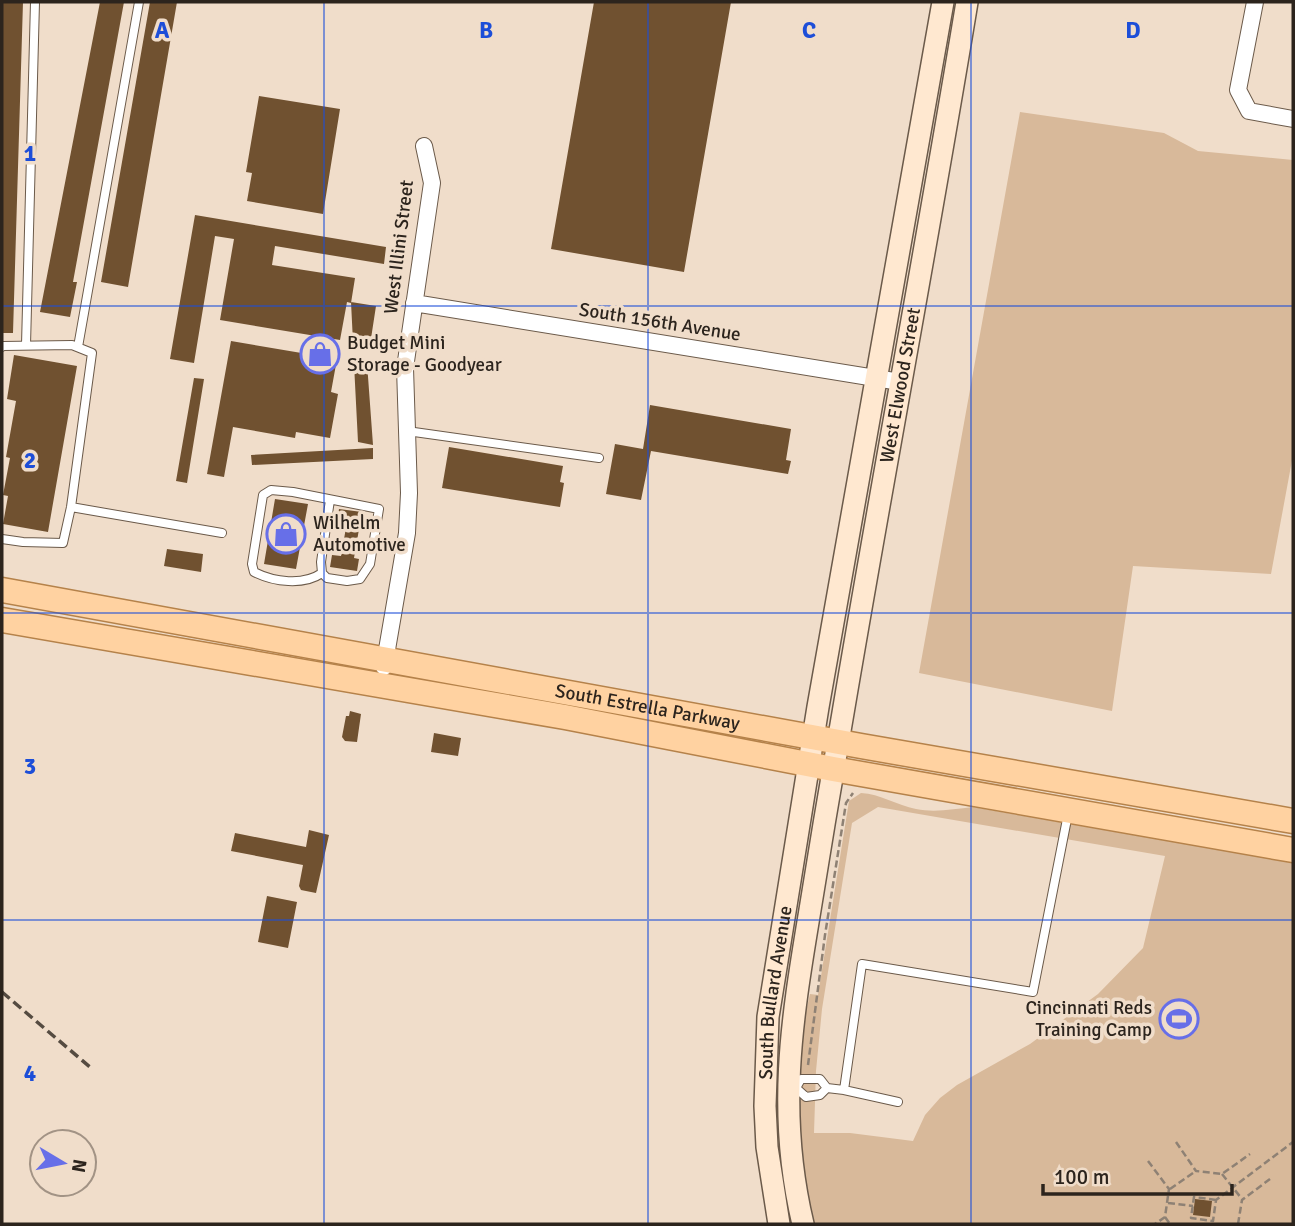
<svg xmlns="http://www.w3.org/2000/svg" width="1295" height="1226" font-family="Signika,sans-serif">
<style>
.green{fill:#d8b99a;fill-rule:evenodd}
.building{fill:#705130}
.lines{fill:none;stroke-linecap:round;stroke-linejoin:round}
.service-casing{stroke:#6b5a4a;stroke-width:10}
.minor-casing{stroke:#6b5a4a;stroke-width:18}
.secondary-casing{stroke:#6b5a4a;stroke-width:24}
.primary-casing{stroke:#b5824a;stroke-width:27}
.path{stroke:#8e8174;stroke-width:2.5;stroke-dasharray:7 3.5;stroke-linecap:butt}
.service{stroke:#fff;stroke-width:8}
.minor{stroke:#fff;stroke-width:16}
.secondary{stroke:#ffe8d0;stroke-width:21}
.primary{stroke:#ffd2a1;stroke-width:24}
.rail{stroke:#554b41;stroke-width:3.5;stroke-dasharray:10 5;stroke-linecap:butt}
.grid{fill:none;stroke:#1d4ed8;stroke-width:2;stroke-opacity:0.55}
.labels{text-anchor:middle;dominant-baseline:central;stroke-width:7;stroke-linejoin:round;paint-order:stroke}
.street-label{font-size:19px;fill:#2c241d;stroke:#f0ddca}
.poi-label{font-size:19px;fill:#2c241d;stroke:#f0ddca;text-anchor:start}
.grid-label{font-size:23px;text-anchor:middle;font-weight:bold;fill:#1d4ed8;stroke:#f0ddca;stroke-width:7;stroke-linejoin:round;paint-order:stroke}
</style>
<rect width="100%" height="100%" fill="#f0ddca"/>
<path class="green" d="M 1020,112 L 1164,133 L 1198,151 L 1293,160 L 1293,455 L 1271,574 L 1133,566 L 1112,711 L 919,673 Z
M 861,793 C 880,794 897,805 916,809 C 935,813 954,809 973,807 L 1293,863 L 1293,1224 L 813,1224 C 800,1173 792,1099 799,1047 C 802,1029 806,1011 810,994 L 818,995 L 849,801 ZM 878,807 L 1165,856 L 1143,948 L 1098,994 L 1030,1044 L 957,1085 L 940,1098 L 925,1115 L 913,1141 L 850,1133 L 814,1133 L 816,1071 L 822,1009 L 852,823 Z"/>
<path class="building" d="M 2,2 L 23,2 L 13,333 L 2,333 Z
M 100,2 L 124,2 L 73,282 L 77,282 L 70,317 L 40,312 Z
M 150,2 L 177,2 L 128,287 L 101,282 Z
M 594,2 L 731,2 L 684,272 L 551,249 Z
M 259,96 L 340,109 L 323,214 L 247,201 L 252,173 L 246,172 Z
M 195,215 L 386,247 L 384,264 L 275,246 L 272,265 L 355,278 L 351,303 L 347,302 L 340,340 L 220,320 L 234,239 L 215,236 L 194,363 L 170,359 Z
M 351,302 L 376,306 L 370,345 L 353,342 Z
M 231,341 L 337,359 L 331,392 L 338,394 L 330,438 L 296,432 L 295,438 L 233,427 L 224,477 L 207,474 Z
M 14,355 L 77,366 L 48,532 L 3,524 L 8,496 L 3,495 L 10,458 L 6,457 L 16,401 L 7,399 Z
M 367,363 L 373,445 L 358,442 L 354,364 Z
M 194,378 L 204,379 L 187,483 L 176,481 Z
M 650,405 L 791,429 L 786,460 L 791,461 L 788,474 L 651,451 L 641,500 L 606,494 L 615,444 L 643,449 Z
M 449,447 L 563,466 L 560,482 L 564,483 L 560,507 L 442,488 Z
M 373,448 L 373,459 L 252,465 L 251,455 Z
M 275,499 L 308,504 L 296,569 L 264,564 Z
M 339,509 L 362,512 L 354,558 L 359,559 L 357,571 L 330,567 L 332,555 L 341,556 L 347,522 L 337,521 Z
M 167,549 L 203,554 L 201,572 L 164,566 Z
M 350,711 L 361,714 L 357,742 L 345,741 L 342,737 L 346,716 L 349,716 Z
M 434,733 L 461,738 L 458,756 L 431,752 Z
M 309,830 L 329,835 L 316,893 L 301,890 L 299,886 L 303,865 L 231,851 L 235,833 L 306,847 Z
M 267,896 L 297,902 L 288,948 L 258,942 Z
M 1195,1199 L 1212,1201 L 1210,1217 L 1193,1215 Z"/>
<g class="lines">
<g class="service-casing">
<path id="service" d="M 26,345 L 35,2
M 2,347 L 3,346 L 72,345 L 92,353 L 71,507 L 63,543 L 23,542 L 2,539
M 78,347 L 139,2
M 407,431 L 599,458
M 71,507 L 222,533
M 322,573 C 303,586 274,582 254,572 L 252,564 L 263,495 L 271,490 L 293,492 L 379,509 L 370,564 L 360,579 L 347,581 L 327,578 L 322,573 L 321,562 L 330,500
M 791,1088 L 796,1088 L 806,1097 L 820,1095 L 827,1088
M 796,1088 L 801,1079 L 820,1079 L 827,1088 L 844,1090
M 898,1102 L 844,1090 L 862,964 L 1033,992 L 1068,814"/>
</g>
<g class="minor-casing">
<path id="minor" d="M 1255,2 L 1238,90 L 1249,111 L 1293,119
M 414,303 L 900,382
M 384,667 L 407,533 L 409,493 L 405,368 L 432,183 L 424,146"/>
</g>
<g class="secondary-casing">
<g id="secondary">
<path id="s1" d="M 779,1224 L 767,1147 L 765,1106 L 768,1017 L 818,707 L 943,2"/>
<path id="s2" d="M 803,1224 C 777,1115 791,1024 809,916 C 820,848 831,781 843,713 C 883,476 928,239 967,2"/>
</g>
</g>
<g class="primary-casing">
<g id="primary">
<path id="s3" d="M 2,590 L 861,746 L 1293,821"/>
<path d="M 2,620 L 565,717 L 833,769 L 1293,850"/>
</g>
</g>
<path class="path" d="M 808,1065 L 825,935 L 846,803 L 853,793
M 1176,1142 L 1196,1171 L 1222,1174 L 1250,1154
M 1148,1161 L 1169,1189 L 1165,1217 L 1155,1224
M 1222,1174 L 1242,1199
M 1170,1189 L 1196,1171
M 1216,1200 L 1194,1197 L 1191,1218 L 1213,1221 L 1216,1200 L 1293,1142
M 1168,1203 L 1193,1206
M 1165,1217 L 1170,1224
M 1238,1224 L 1242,1200 L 1270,1179"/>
<use href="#service" class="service"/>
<use href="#minor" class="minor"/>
<use href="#secondary" class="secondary"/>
<use href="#primary" class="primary"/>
<path class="rail" d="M 2,992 L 91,1068"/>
</g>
<path class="grid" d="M 324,2 L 324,1224M 648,2 L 648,1224M 971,2 L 971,1224M 2,306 L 1293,306M 2,613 L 1293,613M 2,920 L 1293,920"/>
<defs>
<g id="shop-ring" transform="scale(2.0125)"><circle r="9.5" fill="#f0ddca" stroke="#676fe8" stroke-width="1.5"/><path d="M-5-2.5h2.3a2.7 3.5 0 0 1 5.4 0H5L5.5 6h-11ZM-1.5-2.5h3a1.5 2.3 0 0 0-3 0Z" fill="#676fe8"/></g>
<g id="stadium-ring" transform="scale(2.0125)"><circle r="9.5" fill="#f0ddca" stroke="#676fe8" stroke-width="1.5"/><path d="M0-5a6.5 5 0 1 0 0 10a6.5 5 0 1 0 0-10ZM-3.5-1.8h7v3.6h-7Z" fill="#676fe8"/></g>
</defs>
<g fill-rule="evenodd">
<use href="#shop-ring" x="320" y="354"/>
<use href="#shop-ring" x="286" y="534"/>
<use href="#stadium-ring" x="1179" y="1019"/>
</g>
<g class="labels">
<g class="street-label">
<text transform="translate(399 247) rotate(-83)">West Illini Street</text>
<text transform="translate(660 322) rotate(9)">South 156th Avenue</text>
<text stroke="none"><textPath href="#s2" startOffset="849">West Elwood Street</textPath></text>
<text stroke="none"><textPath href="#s3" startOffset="656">South Estrella Parkway</textPath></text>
<text stroke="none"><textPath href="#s1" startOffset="233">South Bullard Avenue</textPath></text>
</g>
<g class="poi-label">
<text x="347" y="343">Budget Mini<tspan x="347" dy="22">Storage - Goodyear</tspan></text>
<text x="313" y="523">Wilhelm<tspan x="313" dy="22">Automotive</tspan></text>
<text x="1152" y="1008" text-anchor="end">Cincinnati Reds<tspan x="1152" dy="22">Training Camp</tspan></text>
</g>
</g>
<g class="grid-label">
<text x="162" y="38">A</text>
<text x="486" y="38">B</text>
<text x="809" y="38">C</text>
<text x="1133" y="38">D</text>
<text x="30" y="161">1</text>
<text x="30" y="468">2</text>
<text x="30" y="774">3</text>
<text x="30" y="1081">4</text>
</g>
<rect width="1295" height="1226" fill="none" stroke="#2c241d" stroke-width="7"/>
<g transform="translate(63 1163) rotate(100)"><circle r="33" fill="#f0ddca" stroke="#a29385" stroke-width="2"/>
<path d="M0-5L12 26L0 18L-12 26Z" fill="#676fe8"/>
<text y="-10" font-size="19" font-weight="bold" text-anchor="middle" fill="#2c241d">N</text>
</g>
<path d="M1043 1184v10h189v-10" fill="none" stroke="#2c241d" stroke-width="3.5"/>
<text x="1054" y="1184" font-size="21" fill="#2c241d" stroke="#f0ddca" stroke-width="5" paint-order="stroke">100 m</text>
</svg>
